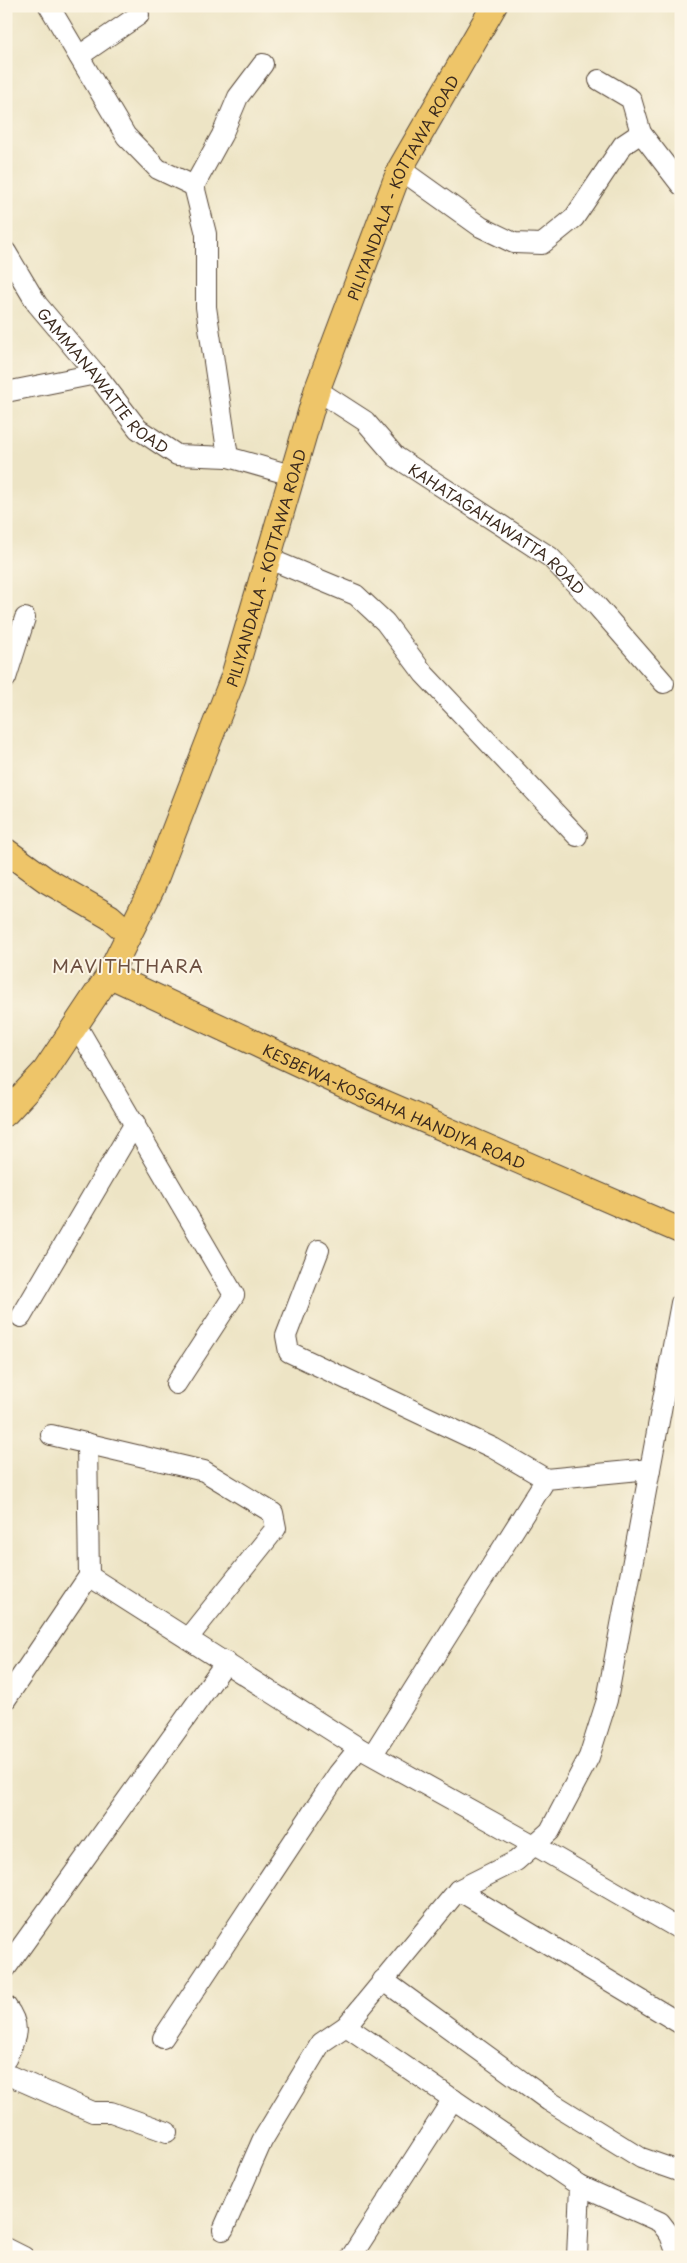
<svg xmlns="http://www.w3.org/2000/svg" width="687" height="2263" font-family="'Playpen Sans',sans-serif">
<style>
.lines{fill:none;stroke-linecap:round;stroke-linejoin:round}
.minor-casing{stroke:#564637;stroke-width:22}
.major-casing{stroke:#564637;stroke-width:27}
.minor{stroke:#fff;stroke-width:20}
.major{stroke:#eec569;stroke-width:25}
.labels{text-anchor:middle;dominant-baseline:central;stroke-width:4;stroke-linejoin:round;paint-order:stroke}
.street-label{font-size:15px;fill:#3b2a1e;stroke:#fcf5e5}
.quarter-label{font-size:18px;letter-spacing:1px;fill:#6d5041;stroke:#fcf5e5}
</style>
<rect width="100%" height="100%" fill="#fcf5e5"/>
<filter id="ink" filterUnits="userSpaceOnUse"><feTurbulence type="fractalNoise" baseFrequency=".02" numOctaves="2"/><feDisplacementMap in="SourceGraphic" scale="10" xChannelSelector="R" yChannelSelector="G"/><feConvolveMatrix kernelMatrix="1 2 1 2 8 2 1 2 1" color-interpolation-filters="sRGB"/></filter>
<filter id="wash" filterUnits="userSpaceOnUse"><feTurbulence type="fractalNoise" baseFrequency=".0096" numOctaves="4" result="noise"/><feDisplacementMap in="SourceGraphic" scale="20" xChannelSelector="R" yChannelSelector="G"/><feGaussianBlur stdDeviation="1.12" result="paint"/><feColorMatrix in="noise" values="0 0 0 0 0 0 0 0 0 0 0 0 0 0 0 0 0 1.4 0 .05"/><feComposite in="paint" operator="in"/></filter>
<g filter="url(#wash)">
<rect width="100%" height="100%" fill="#ede4c5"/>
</g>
<g filter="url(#ink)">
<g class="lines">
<g class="minor-casing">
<g id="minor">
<path d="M 49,6 L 126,136 L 158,169 L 194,186"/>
<path d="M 79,56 L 139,15"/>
<path d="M 599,80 L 631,99 L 641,133"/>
<path d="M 400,169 L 481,227 L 514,243 L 542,244 L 574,218 L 623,145 L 641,133 L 681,185"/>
<path id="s1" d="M 6,252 L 37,304 L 96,374 L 138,429 L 177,455 L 228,457 L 291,475"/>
<path id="s2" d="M 317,390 L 365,421 L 396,457 L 550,557 L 597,606 L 664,683"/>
<path d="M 6,392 L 96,374"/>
<path d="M 228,457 L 206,307 L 206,234 L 194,186 L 222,135 L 238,97 L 263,64"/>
<path d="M 267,558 L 356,595 L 385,622 L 424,674 L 577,836"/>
<path d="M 6,678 L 25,618"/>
<path d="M 75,1023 L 234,1295 L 176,1384"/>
<path d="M 319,1250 L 286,1336 L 289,1352 L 493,1448 L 546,1479"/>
<path d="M 21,1317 L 135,1123"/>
<path d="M 51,1435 L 204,1471 L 273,1513 L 276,1528 L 188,1638"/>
<path d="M 87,1443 L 89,1576"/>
<path d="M 6,1699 L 89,1576 L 359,1748 L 534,1845 L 681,1930"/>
<path d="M 373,1754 L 546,1479 L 650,1469"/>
<path d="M 458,1890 L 681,2024"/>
<path d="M 6,1968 L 226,1662"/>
<path d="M 383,1980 L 549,2101 L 641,2158 L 681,2172"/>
<path d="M 6,2006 C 22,2027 16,2037 6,2059"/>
<path d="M 346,2026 L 580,2186 L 660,2222 L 670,2235 L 678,2257"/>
<path d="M 163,2038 L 338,1774 L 359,1748"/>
<path d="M 6,2074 L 93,2112 L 111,2112 L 167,2132"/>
<path d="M 223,2230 L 262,2141 L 321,2043 L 346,2026 L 458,1890 L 516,1861 L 550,1831 L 589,1757 L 607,1700 L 681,1303"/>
<path d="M 6,2248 L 24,2257"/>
<path d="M 351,2257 L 453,2099"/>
<path d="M 577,2257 L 580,2186"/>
</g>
</g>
<g class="major-casing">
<g id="major">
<path d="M 6,851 L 46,880 L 110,917 L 129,934"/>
<path id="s3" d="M 109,975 L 357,1091 L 681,1231"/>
<path id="s4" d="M 6,1113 L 45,1071 L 109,975 L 152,888 L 233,678 L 317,390 L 400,169 L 494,6"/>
</g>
</g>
<use href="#minor" class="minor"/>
<use href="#major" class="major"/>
</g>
</g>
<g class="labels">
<g class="street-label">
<text stroke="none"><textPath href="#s4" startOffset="1015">PILIYANDALA - KOTTAWA ROAD</textPath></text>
<text stroke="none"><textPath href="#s1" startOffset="162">GAMMANAWATTE ROAD</textPath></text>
<text stroke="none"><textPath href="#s2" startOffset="229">KAHATAGAHAWATTA ROAD</textPath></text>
<text stroke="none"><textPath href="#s4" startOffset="610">PILIYANDALA - KOTTAWA ROAD</textPath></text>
<text stroke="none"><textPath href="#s3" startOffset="314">KESBEWA-KOSGAHA HANDIYA ROAD</textPath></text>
</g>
<g class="quarter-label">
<text x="128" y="965">MAVITHTHARA</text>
</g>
</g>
<rect width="687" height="2263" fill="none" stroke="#fcf5e5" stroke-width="25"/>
</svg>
